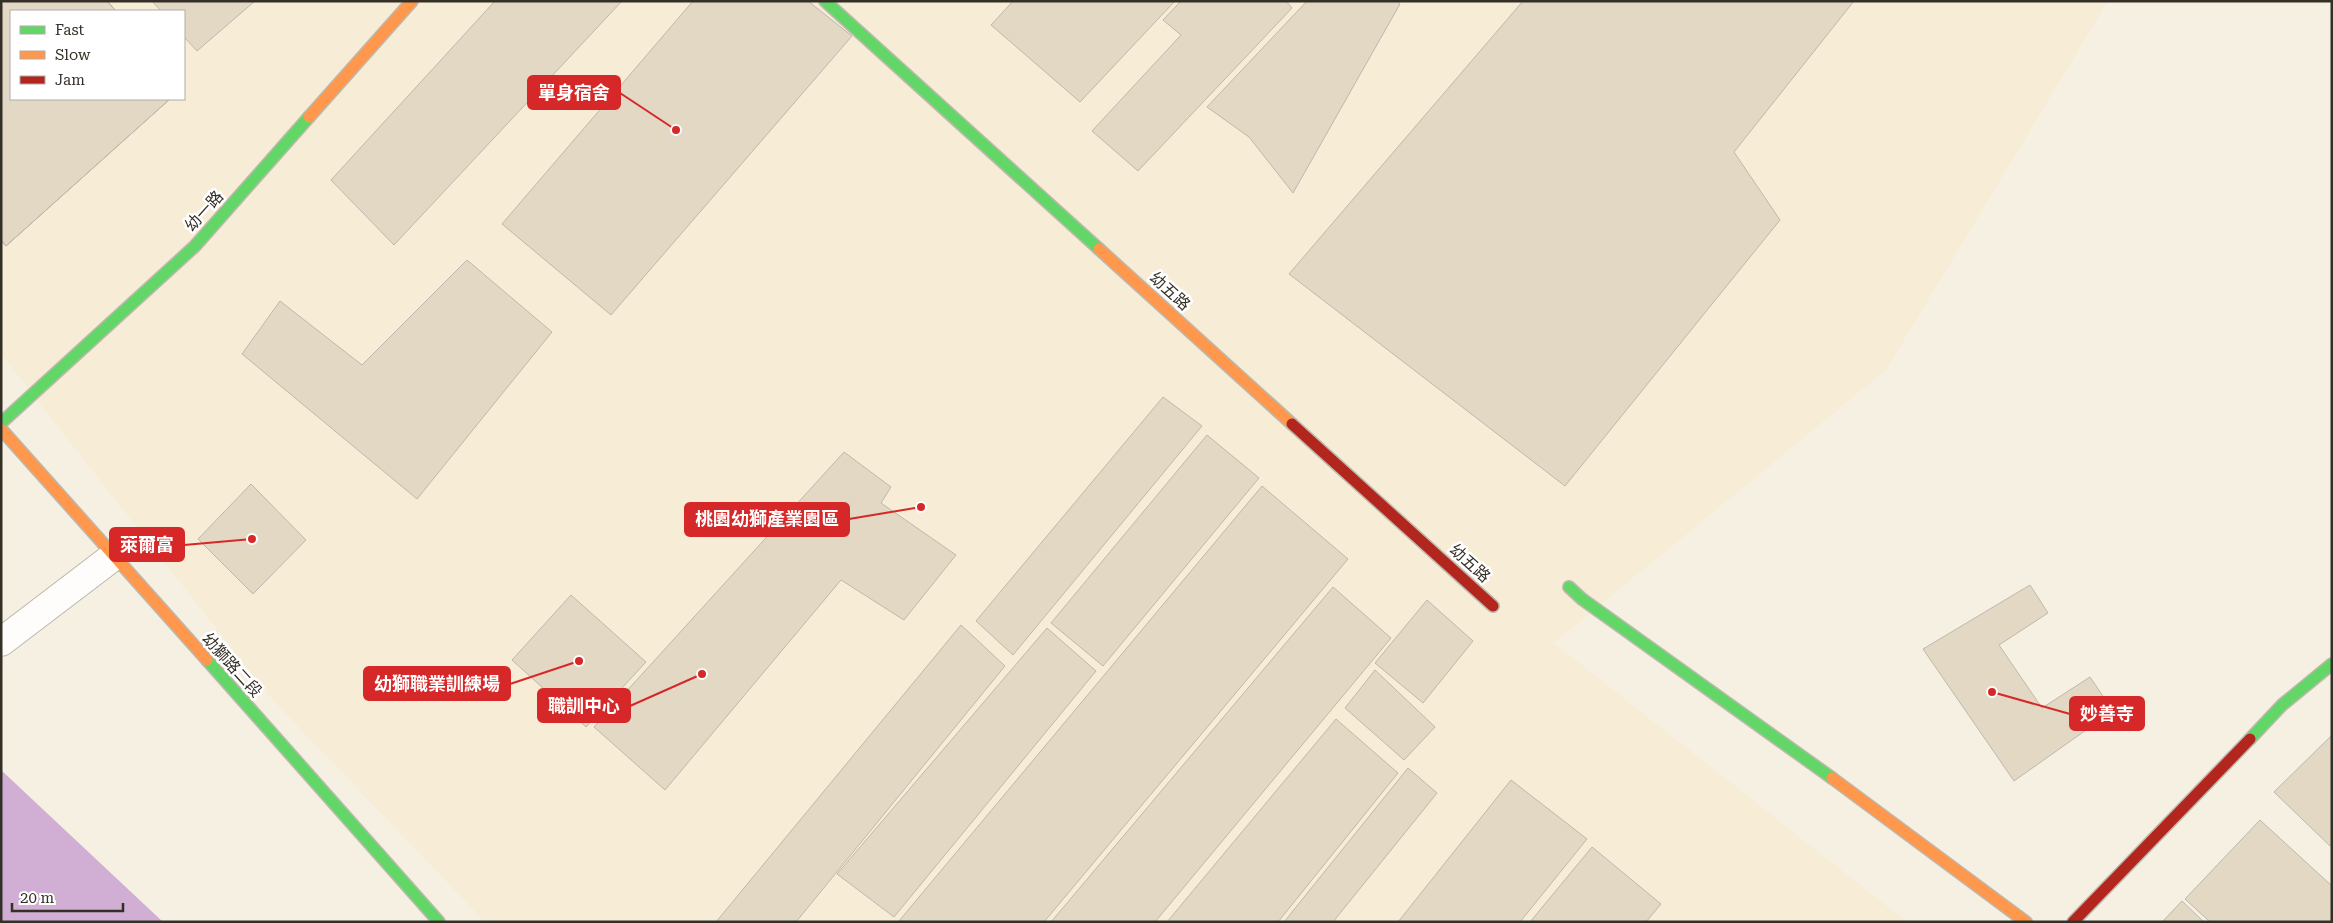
<svg xmlns="http://www.w3.org/2000/svg" width="2333" height="923" font-family="'Roboto Serif','Noto Sans TC',serif">
<style>
.built{fill:#f7ecd5;fill-rule:evenodd}
.water{fill:#d1aed4}
.building{fill:#e2d8c4;stroke:#bdb8ae}
.lines{fill:none;stroke-linecap:round;stroke-linejoin:round}
.street-casing{stroke:#bdb8ae;stroke-width:30}
.fast-casing{stroke:#bdb8ae;stroke-width:14}
.slow-casing{stroke:#bdb8ae;stroke-width:14}
.jam-casing{stroke:#bdb8ae;stroke-width:14}
.street{stroke:#fefdfb;stroke-width:28}
.fast{stroke:#63d668;stroke-width:11}
.slow{stroke:#ff974d;stroke-width:11}
.jam{stroke:#b3261e;stroke-width:11}
.labels{text-anchor:middle;dominant-baseline:central;stroke-width:5;stroke-linejoin:round;paint-order:stroke}
.street-label{font-size:16px;fill:#353027;stroke:#fff}
.leader{fill:none;stroke:#d62828;stroke-width:2}
.callout-dot{fill:#d62828;stroke:#fff;stroke-width:2}
.callout{fill:#d62828;stroke:#d62828;stroke-width:2}
.callout-label{font-size:18px;text-anchor:middle;font-weight:bold;fill:#fff}
</style>
<rect width="100%" height="100%" fill="#f6f0e3"/>
<path class="built" d="M 1,1 L 2108,1 L 1886,370 L 1554,643 L 1907,922 L 485,922 L 269,696 L 1,354 ZM 11,11 L 184,11 L 184,99 L 11,99 Z"/>
<path class="water" d="M 1,770 L 163,922 L 1,922 Z"/>
<path class="building" d="M 1,1 L 107,1 L 116,11 L 11,11 L 11,99 L 170,99 L 6,246 L 1,240 Z
M 1,1 L 107,1 L 116,11 L 11,11 L 11,99 L 170,99 L 6,246 L 1,240 Z
M 152,1 L 255,1 L 197,51 L 184,37 L 184,11 L 161,11 Z
M 495,1 L 622,1 L 394,245 L 331,180 Z
M 693,1 L 808,1 L 852,36 L 611,315 L 502,224 Z
M 1013,1 L 1175,1 L 1080,102 L 991,25 Z
M 1181,1 L 1286,1 L 1292,8 L 1138,171 L 1092,131 L 1181,35 L 1163,20 Z
M 1307,1 L 1397,1 L 1400,4 L 1293,193 L 1249,137 L 1207,107 Z
M 1523,1 L 1854,1 L 1734,152 L 1780,220 L 1565,486 L 1289,274 Z
M 467,260 L 552,332 L 417,499 L 242,354 L 280,301 L 362,365 Z
M 1163,397 L 1202,426 L 1013,655 L 976,621 Z
M 1207,435 L 1259,478 L 1103,666 L 1051,623 Z
M 844,452 L 891,487 L 881,503 L 956,555 L 904,620 L 841,580 L 665,790 L 594,727 Z
M 251,484 L 306,540 L 253,594 L 198,539 Z
M 1262,486 L 1348,559 L 1044,922 L 899,921 Z
M 2030,585 L 2048,613 L 1999,645 L 2042,708 L 2090,677 L 2113,711 L 2014,781 L 1923,649 Z
M 1333,587 L 1391,638 L 1155,922 L 1051,922 Z
M 571,595 L 646,662 L 586,727 L 512,660 Z
M 1427,600 L 1473,641 L 1423,703 L 1375,663 Z
M 961,625 L 1005,666 L 796,922 L 716,922 Z
M 1047,628 L 1096,671 L 894,917 L 837,874 Z
M 1375,670 L 1435,727 L 1404,760 L 1345,708 Z
M 1336,719 L 1398,773 L 1278,922 L 1167,922 Z
M 2332,735 L 2332,845 L 2330,846 L 2274,792 Z
M 1408,768 L 1437,793 L 1333,922 L 1284,922 Z
M 1511,780 L 1587,839 L 1520,922 L 1398,922 Z
M 2260,820 L 2332,886 L 2332,922 L 2210,922 L 2185,899 Z
M 1592,847 L 1661,904 L 1646,922 L 1530,922 Z
M 2182,901 L 2204,922 L 2162,922 Z"/>
<g class="lines">
<g class="street-casing">
<path id="street" d="M 1,642 L 114,556"/>
</g>
<g class="fast-casing">
<path id="fast" d="M 825,1 L 1099,249
M 1,423 L 195,246 L 309,117
M 1569,587 L 1582,599 L 1832,778
M 207,660 L 439,922
M 2250,739 L 2282,705 L 2332,664"/>
</g>
<g class="slow-casing">
<path id="slow" d="M 309,117 L 412,1
M 1099,249 L 1292,424
M 1,429 L 207,660
M 1832,778 L 2026,922"/>
</g>
<g class="jam-casing">
<path id="jam" d="M 1292,424 L 1493,606
M 2073,922 L 2250,739"/>
</g>
<use href="#street" class="street"/>
<use href="#fast" class="fast"/>
<use href="#slow" class="slow"/>
<use href="#jam" class="jam"/>
</g>
<g class="labels">
<g class="street-label">
<text transform="translate(204 211) rotate(-48)">幼一路</text>
<text transform="translate(1170 291) rotate(42)">幼五路</text>
<text transform="translate(1470 563) rotate(42)">幼五路</text>
<text transform="translate(232 665) rotate(48)">幼獅路二段</text>
</g>
</g>
<path class="leader" d="M676 130L620 93M921 507L849 519M252 539L184 545M579 661L510 684M702 674L630 706M1992 692L2070 714"/>
<g class="callout-dot">
<circle cx="676" cy="130" r="5"/>
<circle cx="921" cy="507" r="5"/>
<circle cx="252" cy="539" r="5"/>
<circle cx="579" cy="661" r="5"/>
<circle cx="702" cy="674" r="5"/>
<circle cx="1992" cy="692" r="5"/>
</g>
<g class="callout">
<rect x="528" y="76" width="92" height="33" rx="5"/>
<rect x="685" y="503" width="164" height="33" rx="5"/>
<rect x="110" y="528" width="74" height="33" rx="5"/>
<rect x="364" y="667" width="146" height="33" rx="5"/>
<rect x="538" y="689" width="92" height="33" rx="5"/>
<rect x="2070" y="697" width="74" height="33" rx="5"/>
</g>
<g class="callout-label">
<text x="574" y="99">單身宿舍</text>
<text x="767" y="525">桃園幼獅產業園區</text>
<text x="147" y="551">萊爾富</text>
<text x="437" y="690">幼獅職業訓練場</text>
<text x="584" y="712">職訓中心</text>
<text x="2107" y="720">妙善寺</text>
</g>
<rect width="2333" height="923" fill="none" stroke="#353027" stroke-width="5"/>
<rect x="10" y="10" width="175" height="90" fill="#ffffff" stroke="#aeaca9"/>
<rect x="20" y="26" width="25" height="8" fill="#63d668" stroke="#aeaca9"/>
<text x="55" y="35" font-size="15" fill="#353027">Fast</text>
<rect x="20" y="51" width="25" height="8" fill="#ff974d" stroke="#aeaca9"/>
<text x="55" y="60" font-size="15" fill="#353027">Slow</text>
<rect x="20" y="76" width="25" height="8" fill="#b3261e" stroke="#aeaca9"/>
<text x="55" y="85" font-size="15" fill="#353027">Jam</text>
<path d="M12 903v8h111v-8" fill="none" stroke="#353027" stroke-width="2.5"/>
<text x="20" y="903" font-size="15" fill="#353027" stroke="#ffffff" stroke-width="4" paint-order="stroke">20 m</text>
</svg>
